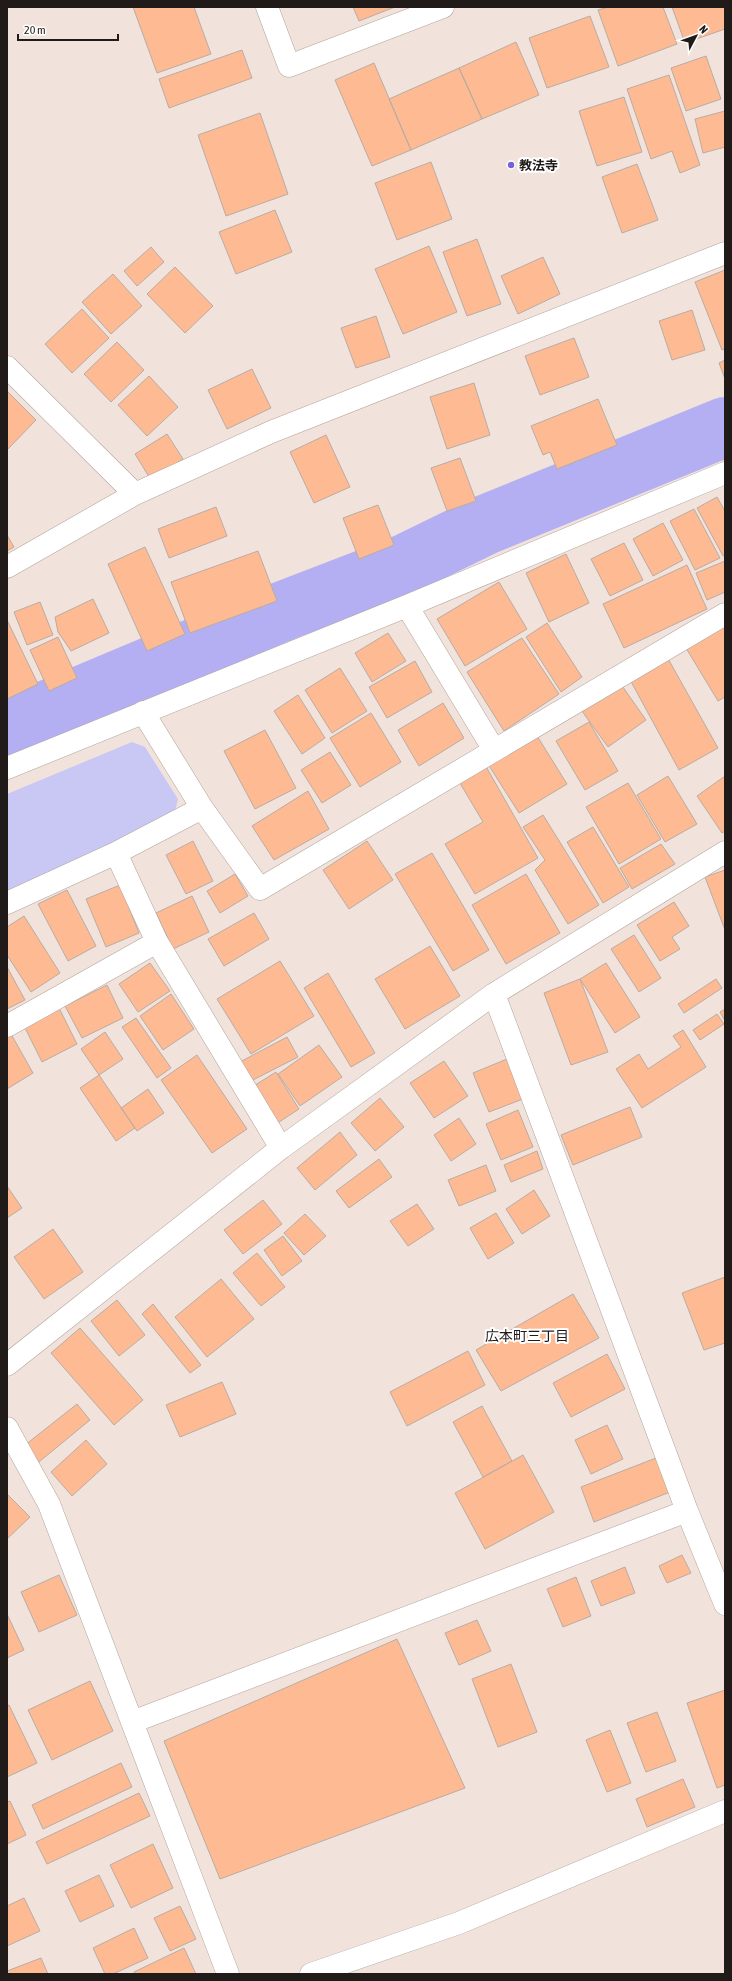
<svg xmlns="http://www.w3.org/2000/svg" width="732" height="1981" font-family="'Asap Condensed','Noto Sans JP',sans-serif">
<style>
.green{fill:#c9c8f5}
.lines{fill:none;stroke-linecap:round;stroke-linejoin:round}
.river{stroke:#b3aff2;stroke-width:60}
.building{fill:#feba92;stroke:#b9aca4}
.minor-casing{stroke:#b1a49c;stroke-width:23}
.minor{stroke:#fff;stroke-width:22}
.poi-dot{fill:#7562dc;stroke:#fff;stroke-width:1.5}
.labels{text-anchor:middle;dominant-baseline:central;stroke-width:4;stroke-linejoin:round;paint-order:stroke}
.poi-label{font-size:13px;font-weight:bold;fill:#201b19;stroke:#fff;text-anchor:start}
.neighbourhood-label{font-size:14px;fill:#201b19;stroke:#fff}
</style>
<rect width="100%" height="100%" fill="#f1e3db"/>
<path class="green" d="M 132,742 L 145,747 L 178,799 L 174,815 L 7,892 L 7,794 Z"/>
<g class="lines">
<path class="river" d="M 7,727 L 286,610 L 403,565 L 485,525 L 725,427"/>
</g>
<path class="building" d="M 133,7 L 194,7 L 211,54 L 157,73 Z
M 353,7 L 395,7 L 359,21 Z
M 608,7 L 663,7 L 677,44 L 618,66 L 598,10 Z
M 672,7 L 725,7 L 725,29 L 685,43 Z
M 590,16 L 609,67 L 547,88 L 529,38 Z
M 516,42 L 539,95 L 482,119 L 459,68 Z
M 242,50 L 252,78 L 169,108 L 159,79 Z
M 706,56 L 721,99 L 686,111 L 671,68 Z
M 374,63 L 411,150 L 372,166 L 335,80 Z
M 459,68 L 482,119 L 411,150 L 389,99 Z
M 669,75 L 700,165 L 680,173 L 672,151 L 651,159 L 627,89 Z
M 624,97 L 642,152 L 597,166 L 579,111 Z
M 725,111 L 725,147 L 703,153 L 695,119 Z
M 260,113 L 288,194 L 226,216 L 198,135 Z
M 431,162 L 452,219 L 397,240 L 375,183 Z
M 637,164 L 658,220 L 622,233 L 602,177 Z
M 275,210 L 292,252 L 236,274 L 219,232 Z
M 477,239 L 501,304 L 467,316 L 443,252 Z
M 429,246 L 457,312 L 403,334 L 375,269 Z
M 151,247 L 164,262 L 137,286 L 124,271 Z
M 543,257 L 560,294 L 518,314 L 501,276 Z
M 175,267 L 213,306 L 185,333 L 147,294 Z
M 725,270 L 725,349 L 722,350 L 695,282 Z
M 113,274 L 142,306 L 111,334 L 82,302 Z
M 82,309 L 109,338 L 72,373 L 45,344 Z
M 692,310 L 705,350 L 672,360 L 659,321 Z
M 376,316 L 390,357 L 356,368 L 341,328 Z
M 574,338 L 589,377 L 540,395 L 525,356 Z
M 117,342 L 144,370 L 111,402 L 84,374 Z
M 725,360 L 725,379 L 719,363 Z
M 252,369 L 271,408 L 227,429 L 208,390 Z
M 149,376 L 178,407 L 147,436 L 118,405 Z
M 474,383 L 490,435 L 447,449 L 430,397 Z
M 7,391 L 36,420 L 7,450 Z
M 598,399 L 617,445 L 557,469 L 550,452 L 543,455 L 531,426 Z
M 167,434 L 183,459 L 151,480 L 135,454 Z
M 326,435 L 350,487 L 314,503 L 290,452 Z
M 460,458 L 476,501 L 447,511 L 431,468 Z
M 717,497 L 725,511 L 725,555 L 723,556 L 697,508 Z
M 378,505 L 394,545 L 359,559 L 343,518 Z
M 216,507 L 227,536 L 169,558 L 158,529 Z
M 694,509 L 720,558 L 695,570 L 670,521 Z
M 663,523 L 683,560 L 653,576 L 633,539 Z
M 7,535 L 14,547 L 7,551 Z
M 624,543 L 643,580 L 610,596 L 591,559 Z
M 145,547 L 185,634 L 147,651 L 108,564 Z
M 258,551 L 277,601 L 190,633 L 171,582 Z
M 566,554 L 589,603 L 549,622 L 526,573 Z
M 725,561 L 725,592 L 707,600 L 696,573 Z
M 687,565 L 707,609 L 624,648 L 603,604 Z
M 499,582 L 527,629 L 465,666 L 437,619 Z
M 93,599 L 109,633 L 71,651 L 58,632 L 55,617 Z
M 40,602 L 53,635 L 27,645 L 14,612 Z
M 7,620 L 38,684 L 7,699 Z
M 547,623 L 582,677 L 561,692 L 526,637 Z
M 725,624 L 725,697 L 718,701 L 686,648 Z
M 388,633 L 406,661 L 372,682 L 355,653 Z
M 58,637 L 77,678 L 49,691 L 30,650 Z
M 522,638 L 559,694 L 504,731 L 467,672 Z
M 666,655 L 718,748 L 679,770 L 628,676 Z
M 415,661 L 432,692 L 387,718 L 369,687 Z
M 340,668 L 367,711 L 332,733 L 305,690 Z
M 618,680 L 646,720 L 608,747 L 579,707 Z
M 298,695 L 325,738 L 302,754 L 274,711 Z
M 443,703 L 464,738 L 419,766 L 398,730 Z
M 371,713 L 401,762 L 360,787 L 330,738 Z
M 589,722 L 618,771 L 585,790 L 556,741 Z
M 265,730 L 296,788 L 255,809 L 224,751 Z
M 534,731 L 567,784 L 519,813 L 486,761 Z
M 330,752 L 351,785 L 322,803 L 301,770 Z
M 484,763 L 538,858 L 475,894 L 445,844 L 483,822 L 457,778 Z
M 668,776 L 697,824 L 665,842 L 637,795 Z
M 725,776 L 725,831 L 722,833 L 697,796 Z
M 628,783 L 661,839 L 619,864 L 586,807 Z
M 308,791 L 329,829 L 274,860 L 252,826 Z
M 543,815 L 599,905 L 568,924 L 535,870 L 545,860 L 523,827 Z
M 593,827 L 629,887 L 603,903 L 567,842 Z
M 193,841 L 213,881 L 186,894 L 166,855 Z
M 367,841 L 393,880 L 349,909 L 323,870 Z
M 661,844 L 675,864 L 632,889 L 620,868 Z
M 432,853 L 489,950 L 453,971 L 395,874 Z
M 725,870 L 725,930 L 705,877 Z
M 235,874 L 248,896 L 220,913 L 207,891 Z
M 526,874 L 560,933 L 506,964 L 472,905 Z
M 120,885 L 139,933 L 106,947 L 86,899 Z
M 67,890 L 96,946 L 68,961 L 38,904 Z
M 192,896 L 209,932 L 173,949 L 156,913 Z
M 674,902 L 689,926 L 672,937 L 680,949 L 660,961 L 637,925 Z
M 254,913 L 269,939 L 224,966 L 208,939 Z
M 24,916 L 60,973 L 31,992 L 7,955 L 7,927 Z
M 634,935 L 661,978 L 639,992 L 611,949 Z
M 430,946 L 460,996 L 405,1029 L 375,979 Z
M 280,961 L 314,1016 L 251,1054 L 217,999 Z
M 150,963 L 170,991 L 138,1012 L 119,984 Z
M 606,963 L 640,1017 L 615,1033 L 580,979 Z
M 7,967 L 25,1000 L 7,1009 Z
M 328,973 L 375,1053 L 351,1067 L 304,988 Z
M 580,979 L 608,1052 L 571,1065 L 544,993 Z
M 716,979 L 722,988 L 684,1013 L 678,1004 Z
M 107,985 L 123,1018 L 82,1038 L 65,1006 Z
M 171,994 L 194,1029 L 163,1050 L 140,1016 Z
M 59,1008 L 77,1044 L 42,1062 L 24,1026 Z
M 725,1009 L 725,1021 L 720,1012 Z
M 717,1014 L 724,1024 L 700,1040 L 693,1030 Z
M 136,1018 L 171,1068 L 157,1078 L 122,1027 Z
M 683,1030 L 706,1067 L 642,1108 L 616,1069 L 639,1054 L 648,1069 L 681,1047 L 673,1036 Z
M 105,1032 L 123,1059 L 99,1075 L 81,1049 Z
M 11,1034 L 33,1073 L 7,1089 L 7,1037 Z
M 287,1037 L 298,1057 L 249,1082 L 238,1063 Z
M 319,1045 L 342,1077 L 300,1106 L 278,1074 Z
M 197,1055 L 247,1129 L 212,1153 L 161,1080 Z
M 507,1059 L 523,1099 L 489,1112 L 473,1073 Z
M 444,1061 L 468,1096 L 434,1118 L 410,1083 Z
M 276,1072 L 299,1109 L 276,1124 L 252,1087 Z
M 99,1075 L 135,1128 L 116,1141 L 80,1088 Z
M 148,1089 L 164,1113 L 137,1131 L 121,1108 Z
M 380,1098 L 404,1127 L 375,1151 L 351,1123 Z
M 630,1107 L 642,1137 L 573,1165 L 561,1135 Z
M 518,1110 L 533,1147 L 501,1160 L 486,1124 Z
M 459,1118 L 476,1144 L 451,1161 L 434,1135 Z
M 340,1132 L 357,1155 L 315,1190 L 297,1168 Z
M 537,1151 L 543,1169 L 511,1182 L 504,1165 Z
M 379,1159 L 392,1177 L 349,1208 L 336,1191 Z
M 486,1165 L 496,1191 L 459,1206 L 448,1180 Z
M 7,1186 L 22,1208 L 7,1218 Z
M 534,1190 L 550,1216 L 522,1234 L 506,1209 Z
M 263,1200 L 282,1224 L 243,1254 L 224,1230 Z
M 417,1204 L 434,1229 L 408,1246 L 390,1221 Z
M 496,1213 L 514,1243 L 488,1259 L 470,1228 Z
M 305,1214 L 326,1236 L 304,1255 L 284,1233 Z
M 53,1229 L 83,1272 L 44,1299 L 14,1257 Z
M 283,1236 L 302,1261 L 282,1276 L 264,1250 Z
M 257,1253 L 285,1287 L 261,1306 L 233,1273 Z
M 725,1277 L 725,1343 L 704,1350 L 682,1293 Z
M 221,1279 L 254,1319 L 207,1357 L 175,1317 Z
M 573,1294 L 599,1338 L 501,1391 L 476,1350 Z
M 117,1300 L 145,1335 L 119,1356 L 91,1321 Z
M 153,1304 L 201,1365 L 190,1373 L 142,1314 Z
M 80,1328 L 143,1400 L 114,1425 L 51,1353 Z
M 468,1351 L 485,1385 L 407,1426 L 390,1392 Z
M 607,1354 L 625,1389 L 571,1417 L 553,1383 Z
M 222,1382 L 236,1414 L 180,1437 L 166,1405 Z
M 77,1404 L 90,1420 L 34,1466 L 20,1449 Z
M 482,1406 L 512,1461 L 483,1477 L 453,1422 Z
M 607,1425 L 623,1459 L 591,1474 L 575,1440 Z
M 86,1440 L 107,1464 L 72,1496 L 51,1472 Z
M 523,1455 L 554,1512 L 485,1549 L 455,1493 Z
M 656,1458 L 670,1492 L 594,1522 L 581,1487 Z
M 7,1494 L 30,1517 L 7,1539 Z
M 682,1555 L 691,1573 L 667,1583 L 659,1566 Z
M 625,1567 L 635,1593 L 601,1606 L 591,1581 Z
M 59,1575 L 77,1615 L 39,1632 L 21,1592 Z
M 576,1577 L 591,1616 L 563,1627 L 547,1589 Z
M 7,1614 L 24,1650 L 7,1658 Z
M 477,1620 L 491,1651 L 459,1665 L 445,1633 Z
M 397,1639 L 465,1788 L 220,1879 L 164,1741 Z
M 511,1664 L 537,1732 L 498,1747 L 472,1679 Z
M 90,1681 L 113,1731 L 52,1760 L 28,1710 Z
M 725,1690 L 725,1785 L 717,1788 L 687,1703 Z
M 9,1705 L 37,1763 L 7,1777 L 7,1706 Z
M 657,1712 L 676,1761 L 646,1772 L 627,1723 Z
M 610,1730 L 631,1783 L 607,1792 L 586,1740 Z
M 121,1763 L 132,1787 L 43,1829 L 32,1805 Z
M 683,1779 L 695,1807 L 647,1827 L 636,1799 Z
M 139,1793 L 150,1816 L 47,1864 L 36,1842 Z
M 10,1801 L 26,1835 L 7,1844 L 7,1802 Z
M 153,1844 L 173,1888 L 131,1908 L 110,1865 Z
M 99,1875 L 114,1906 L 80,1922 L 65,1891 Z
M 24,1898 L 40,1931 L 7,1946 L 7,1906 Z
M 180,1906 L 196,1939 L 170,1951 L 154,1918 Z
M 134,1928 L 148,1958 L 113,1974 L 105,1974 L 93,1948 Z
M 184,1948 L 196,1974 L 135,1974 L 134,1972 Z
M 41,1958 L 48,1974 L 7,1974 L 7,1971 Z"/>
<g class="lines">
<g class="minor-casing">
<path id="minor" d="M 267,7 L 289,66 L 443,7
M 7,367 L 135,494
M 7,567 L 135,494 L 271,432 L 725,253
M 407,606 L 494,750
M 143,712 L 202,808 L 260,889 L 725,614
M 7,768 L 407,606 L 725,473
M 116,853 L 157,942 L 281,1148
M 7,903 L 116,853 L 202,808
M 494,994 L 687,1511 L 725,1604
M 7,1026 L 157,942
M 7,1365 L 281,1148 L 494,994 L 725,852
M 7,1428 L 49,1504 L 228,1974
M 132,1722 L 687,1511
M 311,1974 L 459,1923 L 725,1811"/>
</g>
<use href="#minor" class="minor"/>
</g>
<circle class="poi-dot" cx="511" cy="165" r="4"/>
<g class="labels">
<g class="poi-label">
<text x="519" y="165">教法寺</text>
</g>
<g class="neighbourhood-label">
<text x="527" y="1336">広本町三丁目</text>
</g>
</g>
<rect width="732" height="1981" fill="none" stroke="#201b19" stroke-width="16"/>
<g transform="translate(696 36) rotate(49)" stroke="#ffffff" stroke-width="3" paint-order="stroke">
<path d="M0-3L7 15L0 10L-7 15Z" fill="#201b19"/>
<text y="-6" font-size="11" font-weight="bold" text-anchor="middle" fill="#201b19">N</text>
</g>
<path d="M18 34v6h100v-6" fill="none" stroke="#201b19" stroke-width="2"/>
<text x="24" y="34" font-size="12" fill="#201b19" stroke="#ffffff" stroke-width="3" paint-order="stroke">20 m</text>
</svg>
